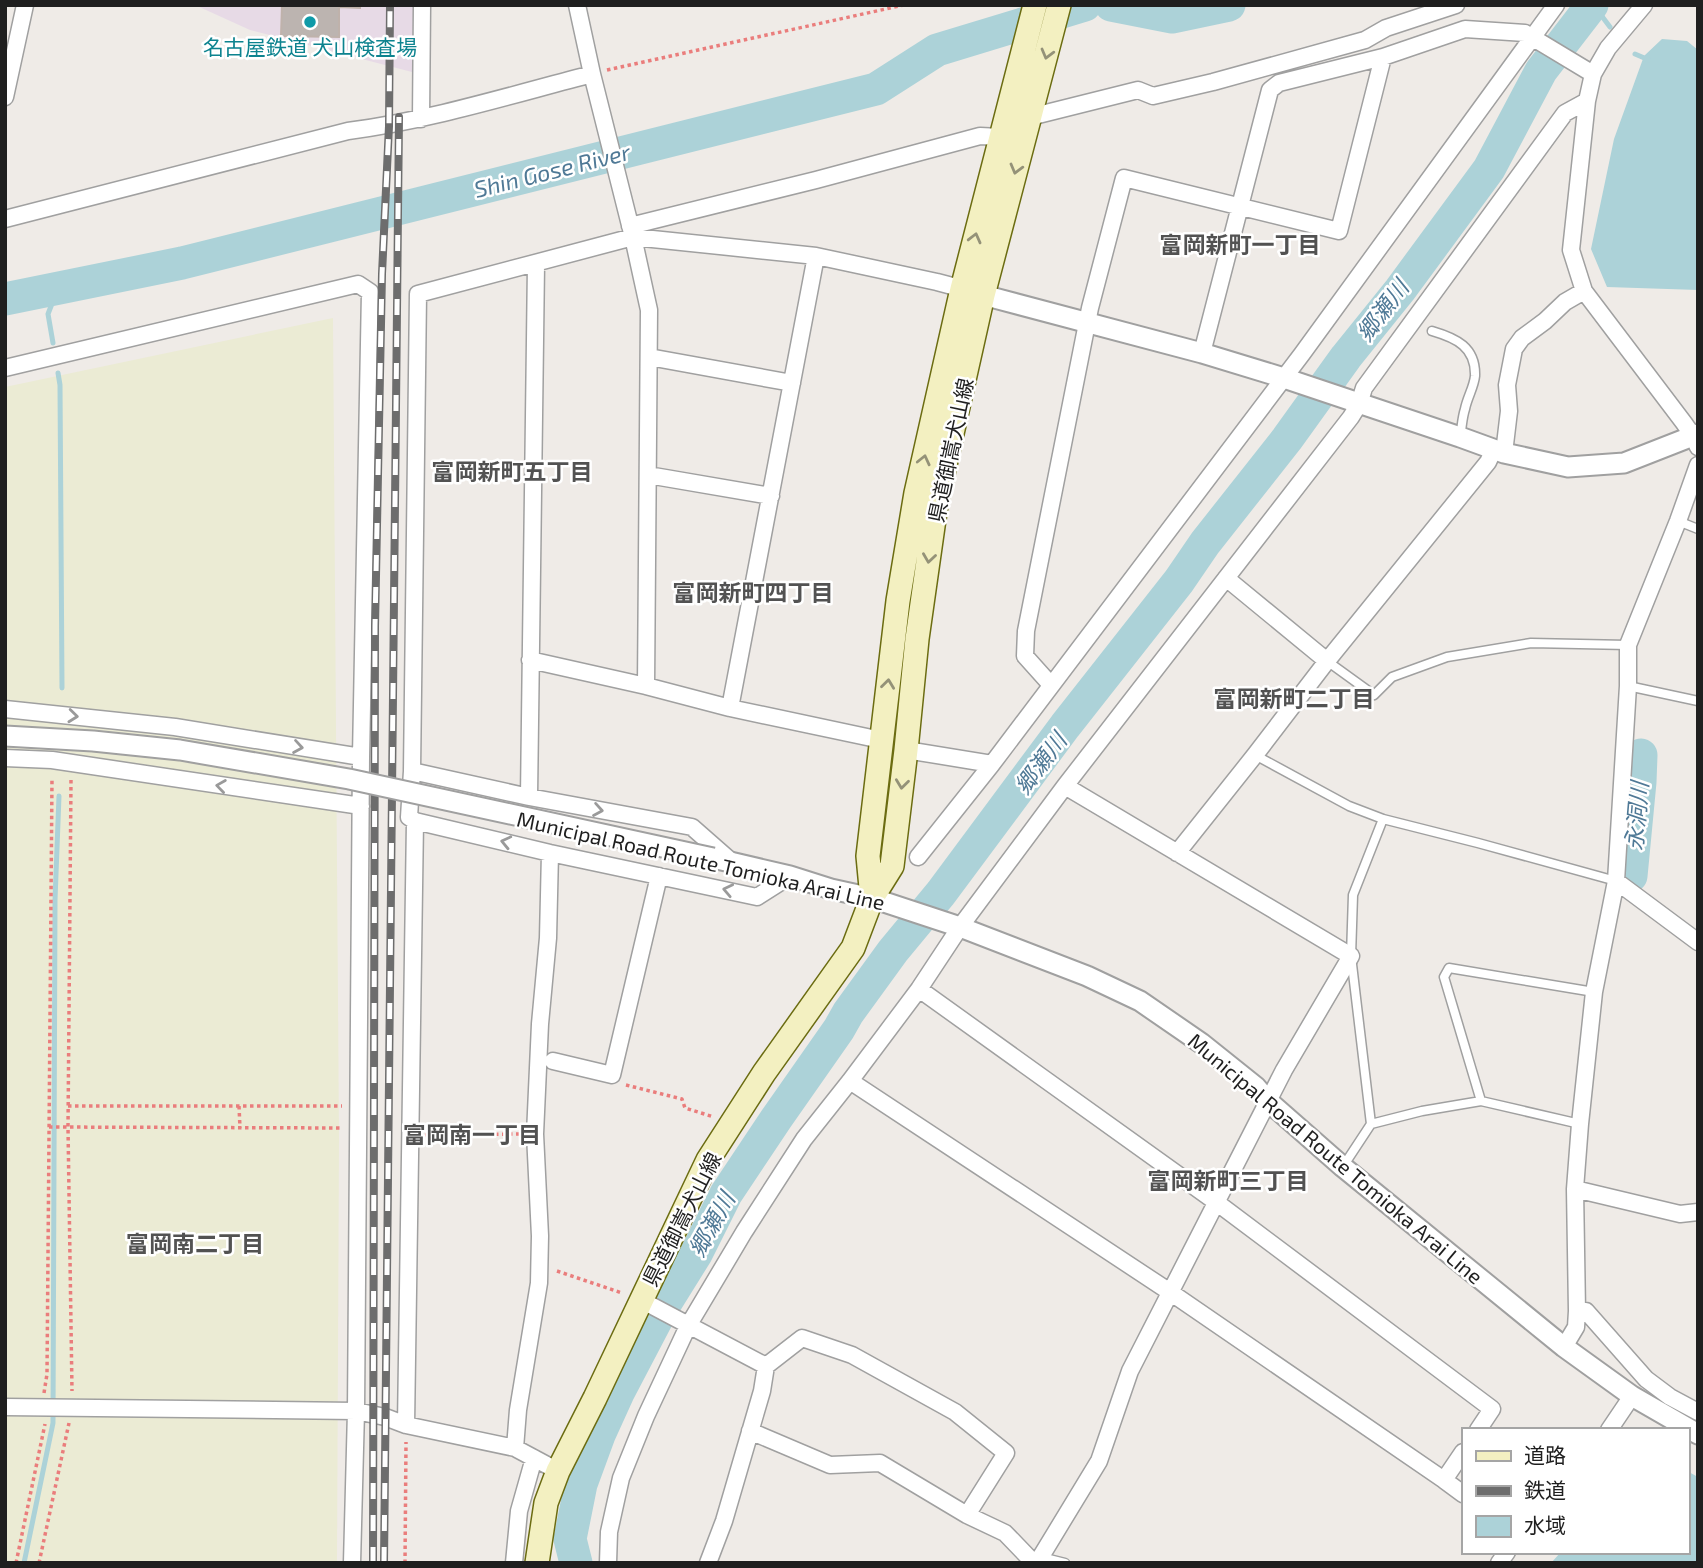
<svg xmlns="http://www.w3.org/2000/svg" width="1703" height="1568" font-family="'Exo 2','Noto Sans JP',sans-serif">
<style>
.industrial{fill:#e7dae6}
.farmland{fill:#ebebd4}
.water{fill:#acd2d8}
.lines{fill:none;stroke-linecap:round;stroke-linejoin:round}
.stream{stroke:#acd2d8;stroke-width:5}
.river{stroke:#acd2d8;stroke-width:33}
.building{fill:#bcb4b0;stroke:#bfb2ab;stroke-width:2}
.service-casing{stroke:#a0a0a0;stroke-width:11}
.minor-casing{stroke:#a0a0a0;stroke-width:19}
.tertiary-casing{stroke:#a0a0a0;stroke-width:23}
.secondary-casing{stroke:#6b6c11;stroke-width:26}
.path{stroke:#ea7d7c;stroke-width:3.5;stroke-dasharray:3.5 3.5;stroke-linecap:butt}
.service{stroke:#fff;stroke-width:8}
.minor{stroke:#fff;stroke-width:16}
.tertiary{stroke:#fff;stroke-width:19}
.secondary{stroke:#f3f0c1;stroke-width:23}
.rail-casing{stroke:#6d6d6d;stroke-width:8}
.rail{stroke:#fff;stroke-width:5;stroke-dasharray:16;stroke-linecap:butt}
.tertiary-bridge-casing{stroke:#a0a0a0;stroke-width:23;stroke-linecap:butt}
.tertiary-bridge{stroke:#fff;stroke-width:19}
.oneway{stroke:#949278}
.oneway2{stroke:#9a9a9a}
.culture-dot{fill:#0f9aa8;stroke:#fff;stroke-width:2.5}
.labels{text-anchor:middle;dominant-baseline:central;stroke-width:5;stroke-linejoin:round;paint-order:stroke}
.culture-label{font-size:21px;fill:#0d838f;stroke:#fff}
.street-label{font-size:21px;fill:#1f1f1f;stroke:#fff}
.water-label{font-size:23px;font-style:italic;fill:#4f7996;stroke:#fff}
.neighbourhood-label{font-size:23px;font-weight:bold;fill:#525252;stroke:#fff}
</style>
<rect width="100%" height="100%" fill="#efebe7"/>
<path class="industrial" d="M 195,5 L 414,5 L 412,72 L 250,30 Z"/>
<path class="farmland" d="M 333,318 L 339,1137 L 337,1563 L 5,1563 L 5,387 Z"/>
<path class="water" d="M 1662,39 L 1687,41 L 1698,50 L 1698,290 L 1607,287 L 1591,249 L 1614,139 L 1644,56 Z
M 1687,1471 L 1698,1477 L 1698,1563 L 1551,1563 L 1561,1552 L 1687,1552 Z"/>
<g class="lines">
<path class="stream" d="M 1600,5 L 1601,15 L 1610,27
M 1635,54 L 1649,60
M 53,343 L 48,314 L 58,288
M 58,373 L 60,385 L 62,688
M 24,1563 L 53,1423 L 55,900 L 59,796"/>
<path class="river" d="M 1111,5 L 1172,17 L 1229,5
M 5,299 L 182,263 L 876,89 L 937,50 L 1085,5
M 1631,876 L 1640,782 L 1641,755
M 576,1563 L 570,1539 L 581,1484 L 599,1435 L 619,1391 L 663,1307 L 696,1254 L 726,1194 L 776,1119 L 839,1029 L 848,1013 L 893,951 L 941,893 L 1065,726 L 1179,581 L 1205,543 L 1287,439 L 1346,357 L 1400,290 L 1489,169 L 1541,71 L 1592,5"/>
</g>
<path class="building" d="M 282,5 L 360,5 L 360,8 L 339,7 L 339,37 L 281,36 Z"/>
<g class="lines">
<g class="service-casing">
<path id="service" d="M 1432,331 C 1456,338 1476,347 1475,376 C 1474,387 1467,398 1465,409 C 1462,418 1462,427 1460,437
M 1678,521 L 1698,529
M 1327,661 L 1374,695 L 1392,677 L 1447,657 L 1531,643 L 1628,645
M 1628,686 L 1698,701
M 1255,755 L 1349,806 L 1383,819 L 1478,843 L 1616,881
M 1481,1101 L 1444,977 L 1449,968 L 1594,992
M 1371,1124 L 1351,956 L 1353,895 L 1383,819
M 1344,1165 L 1371,1124 L 1422,1111 L 1481,1101 L 1580,1124
M 1041,1557 L 1065,1563"/>
</g>
<g class="minor-casing">
<path id="minor" d="M 577,5 L 592,74 L 633,237 L 649,310 L 646,686
M 1644,5 L 1608,48 L 1593,74 L 1587,101 L 1571,250 L 1584,291 L 1684,423 L 1693,436 L 1698,447
M 5,97 L 25,5
M 1030,117 L 1138,90 L 1153,96 L 1213,82 L 1365,40 L 1386,28 L 1456,5
M 421,119 L 422,5
M 5,219 L 348,131 C 431,120 511,95 592,74
M 630,226 L 816,180 L 980,136 L 1000,137
M 1202,353 L 1270,90 L 1279,83 L 1383,57 L 1465,29 L 1525,33 L 1593,74
M 649,357 L 792,383
M 5,368 L 358,284 L 370,292 L 361,757 L 356,1411 L 352,1563
M 1504,453 L 1509,411 L 1507,385 L 1514,349 L 1522,338 L 1545,321 L 1565,302 L 1584,291
M 648,475 L 771,496
M 1226,578 L 1327,661
M 530,660 L 646,686 L 730,708 L 881,740
M 1051,685 L 1025,656 L 1026,631 L 1090,308 L 1124,178 L 1339,231 L 1383,57
M 730,708 L 816,256
M 5,709 L 175,727 L 361,757
M 906,750 L 992,764 L 1302,354 L 1556,5
M 5,758 L 52,760 L 361,806
M 412,771 L 529,797 L 692,827 L 733,863
M 529,797 L 536,264
M 1177,853 L 1255,755 L 1327,661 L 1488,462 L 1494,449
M 918,857 L 992,764
M 790,876 L 757,897 L 550,853 L 415,821 L 409,817 L 412,771 L 418,294 L 633,237 L 816,256 L 937,282 L 971,291
M 1616,881 L 1698,942
M 919,989 L 1216,1202 L 1492,1409 L 1478,1430
M 553,1061 L 612,1075 L 659,876
M 850,1081 L 1170,1292 L 1444,1480
M 1575,1189 L 1680,1214 L 1698,1212
M 641,1300 L 766,1366
M 1577,1311 L 1586,1311 L 1646,1379 L 1670,1397 L 1698,1412
M 1564,1347 L 1576,1327 L 1577,1311 L 1575,1189 L 1580,1124 L 1594,992 L 1616,881 L 1628,686 L 1628,645 L 1678,521 L 1698,465
M 5,1407 L 356,1411 L 385,1417 L 406,1425 L 515,1448 L 558,1471
M 406,1425 L 415,821
M 1609,1430 L 1632,1396
M 750,1431 L 830,1465 L 880,1463 L 967,1515 L 1005,1533 L 1034,1563
M 515,1448 L 518,1410 L 539,1283 L 540,1236 L 535,1134 L 540,1024 L 548,938 L 550,853
M 1463,1452 L 1444,1480 L 1463,1494
M 514,1563 L 519,1511 L 534,1458
M 608,1563 L 609,1532 L 621,1478 L 646,1416 L 688,1326 L 744,1232 L 804,1139 L 850,1081 L 919,989 L 960,927 L 1065,786 L 1351,417 L 1359,404 L 1364,388 L 1565,113 L 1587,101
M 708,1563 L 724,1521 L 762,1391 L 766,1366 L 802,1338 L 852,1355 L 955,1412 L 1006,1453 L 967,1515
M 1037,1563 L 1099,1461 L 1130,1371 L 1284,1070 L 1351,956 L 1065,786
M 1499,1563 L 1507,1552"/>
</g>
<g class="tertiary-casing">
<path id="tertiary" d="M 983,295 L 1202,353 L 1284,378 L 1460,437 L 1504,453 L 1568,467 L 1624,463 L 1698,434
M 713,858 L 790,876 L 831,889 L 872,898 L 960,927 L 1087,976 L 1140,1001 L 1201,1043 L 1256,1087 L 1269,1102 L 1343,1167 L 1564,1347 L 1632,1396 L 1698,1434"/>
</g>
<g class="secondary-casing">
<path id="secondary" d="M 872,898 L 868,856 L 898,601 L 916,493 L 962,289 L 1035,5
M 537,1563 L 546,1503 L 558,1471 L 595,1398 L 708,1160 L 764,1073 L 853,948 L 872,898 L 892,866 L 906,750 L 917,639 L 936,505 L 983,295 L 1059,5"/>
</g>
<path class="path" d="M 607,70 L 904,5
M 71,780 L 68,1127 L 72,1391
M 626,1085 L 682,1099 L 685,1108 L 714,1117
M 68,1106 L 342,1106
M 239,1106 L 240,1128
M 49,1127 L 342,1128
M 425,1135 L 519,1134
M 557,1271 L 622,1293
M 44,1393 L 47,1374 L 52,778
M 16,1563 L 45,1424
M 39,1563 L 69,1423
M 405,1563 L 406,1442"/>
<use href="#service" class="service"/>
<use href="#minor" class="minor"/>
<use href="#tertiary" class="tertiary"/>
<use href="#secondary" class="secondary"/>
<g class="rail-casing">
<path id="rail" d="M 373,1563 L 375,626 L 382,274 L 389,126 L 390,5
M 384,1563 L 399,117"/>
</g>
<use href="#rail" class="rail"/>
<g class="tertiary-bridge-casing">
<path id="tertiary-bridge" d="M 5,736 L 93,741 L 180,750 L 349,779 L 713,858"/>
</g>
<use href="#tertiary-bridge" class="tertiary-bridge"/>
</g>
<defs><path id="oneway-chevron" d="M-2-3.5L2.5 0L-2 3.5" fill="none" stroke-width="1.6" stroke-linecap="round" stroke-linejoin="round" transform="scale(1.75)"/></defs>
<g class="oneway">
<use href="#oneway-chevron" transform="translate(1047 54) rotate(105)"/>
<use href="#oneway-chevron" transform="translate(1016 169) rotate(105)"/>
<use href="#oneway-chevron" transform="translate(975 238) rotate(-76)"/>
<use href="#oneway-chevron" transform="translate(924 460) rotate(-77)"/>
<use href="#oneway-chevron" transform="translate(929 558) rotate(98)"/>
<use href="#oneway-chevron" transform="translate(888 684) rotate(-83)"/>
<use href="#oneway-chevron" transform="translate(902 784) rotate(97)"/>
</g>
<g class="oneway2">
<use href="#oneway-chevron" transform="translate(73 716) rotate(6)"/>
<use href="#oneway-chevron" transform="translate(298 747) rotate(9)"/>
<use href="#oneway-chevron" transform="translate(221 786) rotate(-172)"/>
<use href="#oneway-chevron" transform="translate(598 810) rotate(10)"/>
<use href="#oneway-chevron" transform="translate(506 842) rotate(-167)"/>
<use href="#oneway-chevron" transform="translate(728 890) rotate(-168)"/>
</g>
<circle class="culture-dot" cx="310" cy="22" r="7"/>
<g class="labels">
<g class="culture-label">
<text x="310" y="46">名古屋鉄道 犬山検査場</text>
</g>
<g class="street-label">
<text transform="translate(950 450) rotate(-78)">県道御嵩犬山線</text>
<text transform="translate(701 860) rotate(13)">Municipal Road Route Tomioka Arai Line</text>
<text transform="translate(1336 1158) rotate(40)">Municipal Road Route Tomioka Arai Line</text>
<text transform="translate(681 1219) rotate(-63)">県道御嵩犬山線</text>
</g>
<g class="water-label">
<text transform="translate(552 170) rotate(-14)">Shin Gose River</text>
<text transform="translate(1382 310) rotate(-53)">郷瀬川</text>
<text transform="translate(1040 763) rotate(-53)">郷瀬川</text>
<text transform="translate(1636 816) rotate(-85)">永洞川</text>
<text transform="translate(711 1224) rotate(-61)">郷瀬川</text>
</g>
<g class="neighbourhood-label">
<text x="1240" y="244">富岡新町一丁目</text>
<text x="512" y="471">富岡新町五丁目</text>
<text x="753" y="592">富岡新町四丁目</text>
<text x="1294" y="698">富岡新町二丁目</text>
<text x="472" y="1134">富岡南一丁目</text>
<text x="1228" y="1180">富岡新町三丁目</text>
<text x="195" y="1243">富岡南二丁目</text>
</g>
</g>
<rect width="1703" height="1568" fill="none" stroke="#1f1f1f" stroke-width="14"/>
<rect x="1462" y="1428" width="228" height="126" fill="#ffffff" stroke="#a5a5a5" stroke-width="2"/>
<rect x="1476" y="1451" width="35" height="10" fill="#f3f0c1" stroke="#a5a5a5" stroke-width="2"/>
<text x="1524" y="1463" font-size="21" fill="#1f1f1f">道路</text>
<rect x="1476" y="1486" width="35" height="10" fill="#6d6d6d" stroke="#a5a5a5" stroke-width="2"/>
<text x="1524" y="1498" font-size="21" fill="#1f1f1f">鉄道</text>
<rect x="1476" y="1516" width="35" height="21" fill="#acd2d8" stroke="#a5a5a5" stroke-width="2"/>
<text x="1524" y="1533" font-size="21" fill="#1f1f1f">水域</text>
</svg>
